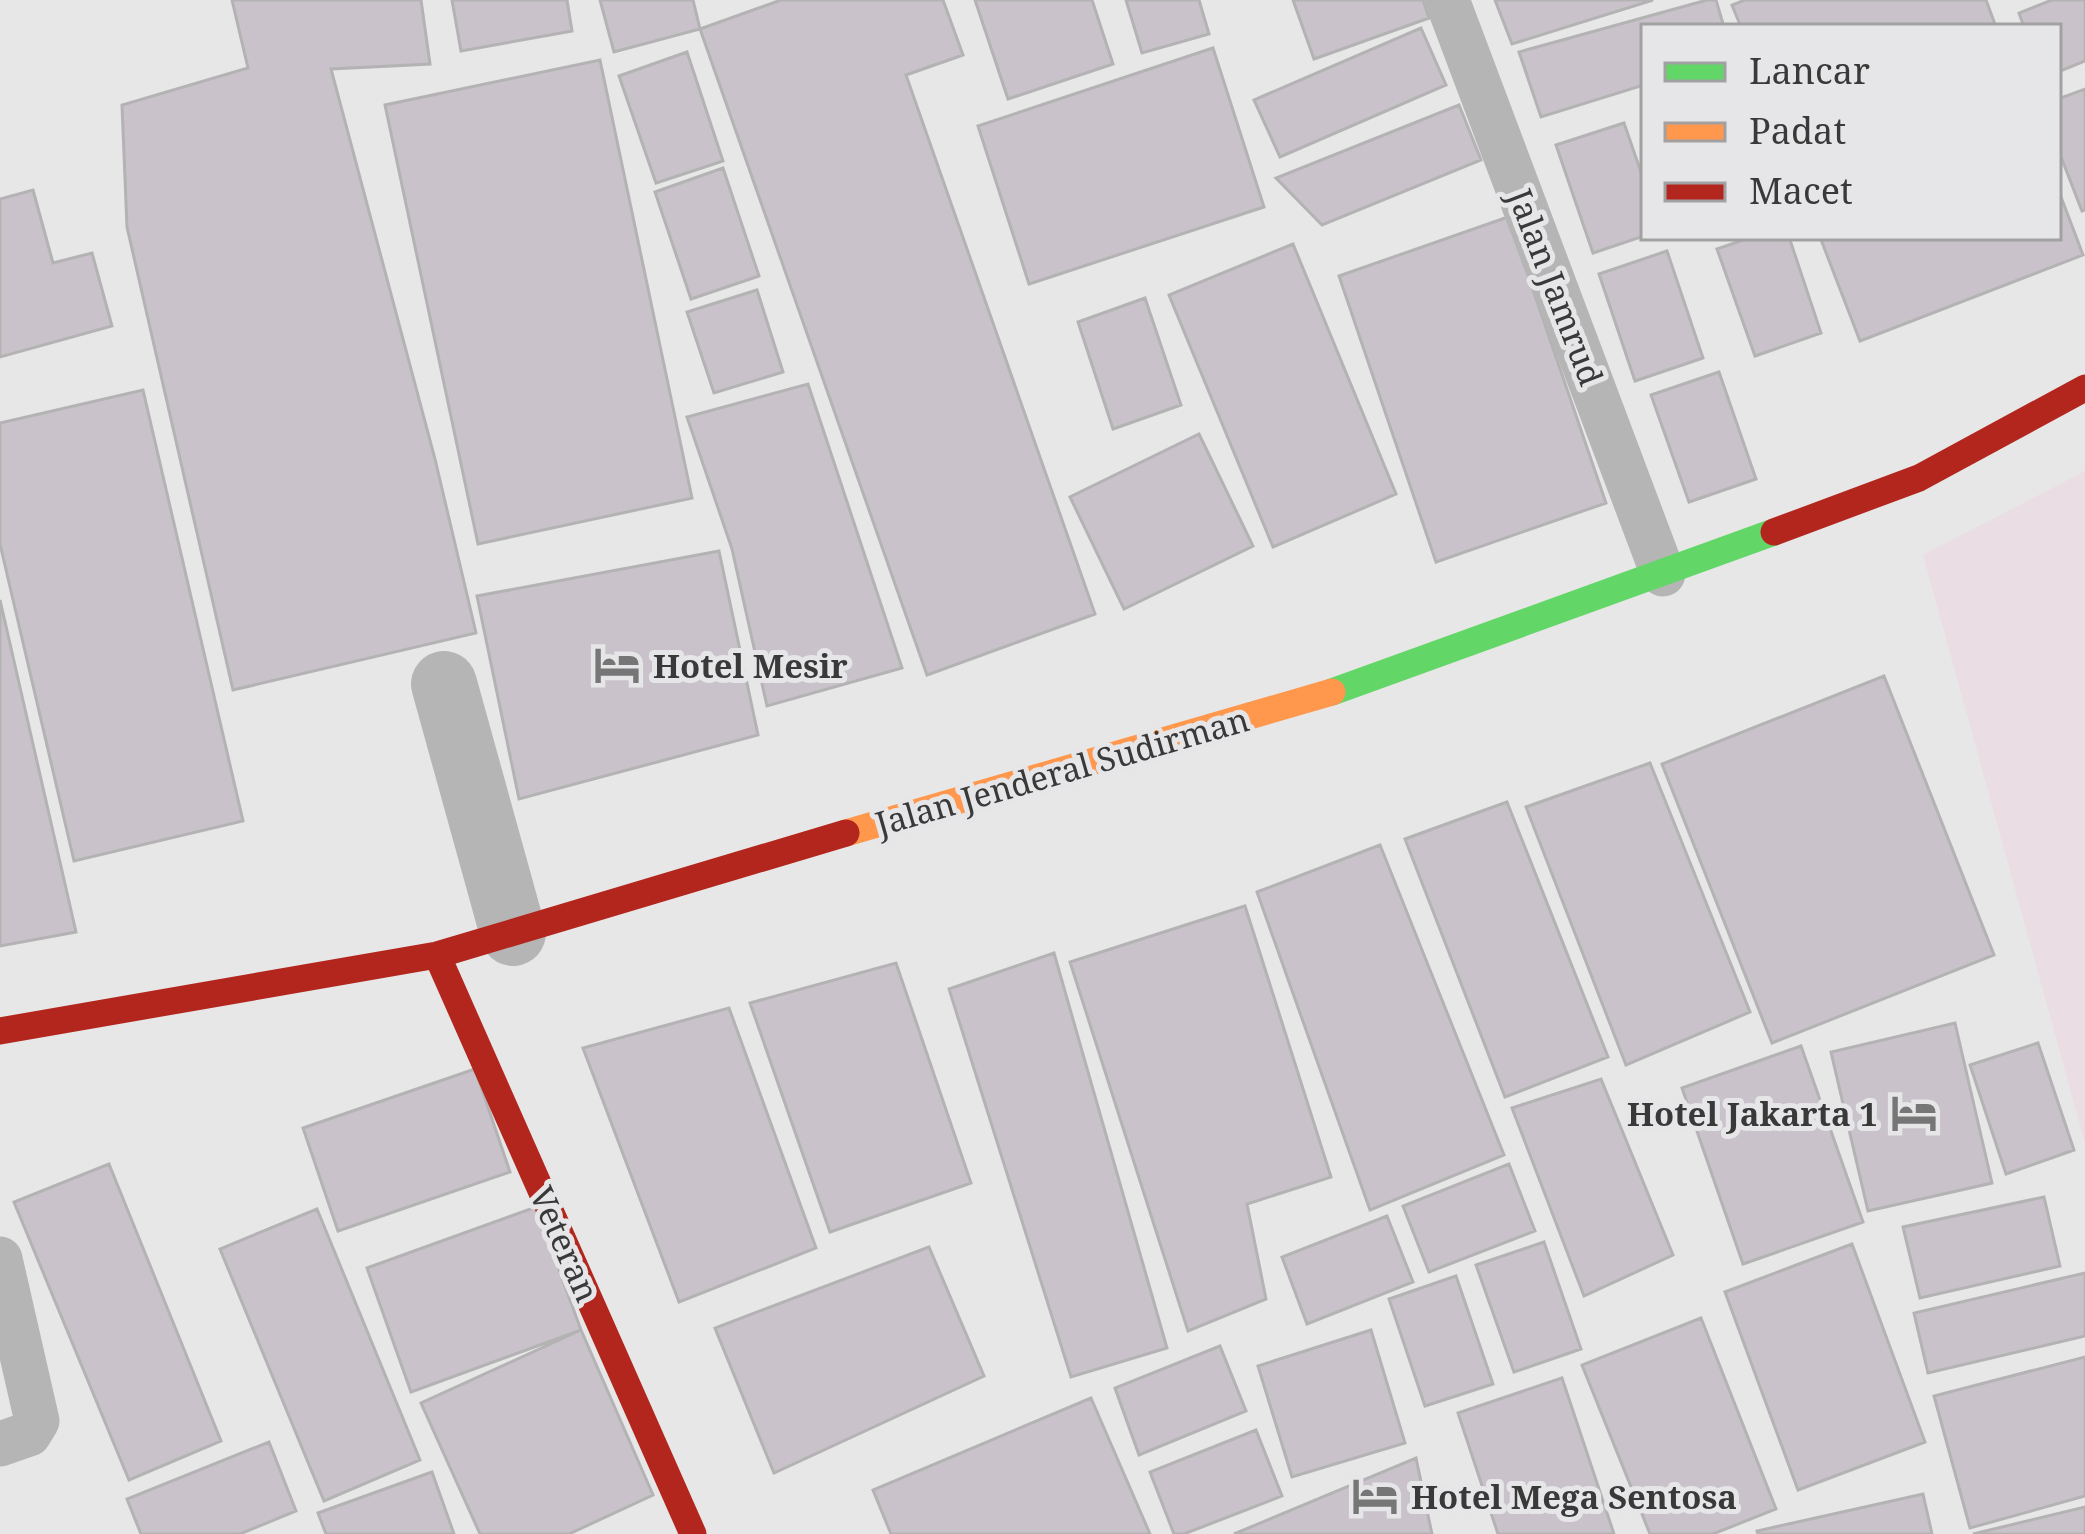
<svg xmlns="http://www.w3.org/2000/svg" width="2085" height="1534" font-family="'Noto Serif',serif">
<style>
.commercial{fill:#eadde3}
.building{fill:#cac2ca;stroke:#b4b3b4;stroke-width:3}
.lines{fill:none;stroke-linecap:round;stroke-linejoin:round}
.lane{stroke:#b6b5b5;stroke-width:45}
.street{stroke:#b6b5b5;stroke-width:66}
.fast{stroke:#63d668;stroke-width:27}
.slow{stroke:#ff974d;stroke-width:27}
.jam{stroke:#b3261e;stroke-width:27}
.labels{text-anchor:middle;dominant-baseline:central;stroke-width:10;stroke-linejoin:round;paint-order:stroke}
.street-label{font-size:33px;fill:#393939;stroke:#e6e6e8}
.poi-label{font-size:33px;font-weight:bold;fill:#393939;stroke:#e6e6e8;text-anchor:start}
</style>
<rect width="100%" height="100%" fill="#e7e7e7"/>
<path class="commercial" d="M 2085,471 L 2085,1143 L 1923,555 Z"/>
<path class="building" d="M 232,0 L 421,0 L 430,64 L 331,69 L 435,459 L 476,633 L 233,690 L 127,227 L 122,105 L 248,68 Z
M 452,0 L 567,0 L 572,31 L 461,51 Z
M 600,0 L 693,0 L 700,29 L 614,52 Z
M 781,0 L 943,0 L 963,55 L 906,75 L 1095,614 L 927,675 L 700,29 Z
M 975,0 L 1092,0 L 1113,64 L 1008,99 Z
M 1126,0 L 1199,0 L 1209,34 L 1142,53 Z
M 1293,0 L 1423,0 L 1429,18 L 1314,59 Z
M 1495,0 L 1653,0 L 1512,44 Z
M 1707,0 L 1716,0 L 1724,27 L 1644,27 L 1644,85 L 1541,117 L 1519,52 Z
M 1745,0 L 1986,0 L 1996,27 L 1741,27 L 1732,5 Z
M 2052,0 L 2085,0 L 2085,61 L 2058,72 L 2058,27 L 2024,27 L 2019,13 Z
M 1421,28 L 1446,85 L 1280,157 L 1254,100 Z
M 1213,48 L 1264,207 L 1029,284 L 978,126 Z
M 687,52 L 723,161 L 656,183 L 619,76 Z
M 600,60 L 692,498 L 478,544 L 385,105 Z
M 2085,89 L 2085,210 L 2082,211 L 2058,149 L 2058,99 Z
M 1459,105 L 1481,160 L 1322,225 L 1276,178 Z
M 1624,123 L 1644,181 L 1644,236 L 1593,253 L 1556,145 Z
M 723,168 L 759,276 L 691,299 L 655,192 Z
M 2058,189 L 2083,255 L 1860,341 L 1820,237 L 2058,237 Z
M 33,190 L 53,263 L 92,253 L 112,326 L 0,357 L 0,199 Z
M 1508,217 L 1606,503 L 1436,562 L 1339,276 Z
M 1752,237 L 1789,237 L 1821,333 L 1755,356 L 1717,249 Z
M 1293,244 L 1396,494 L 1273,547 L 1169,295 Z
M 1667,251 L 1703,358 L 1635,381 L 1599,274 Z
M 757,290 L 783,372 L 714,393 L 687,312 Z
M 1145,298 L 1181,405 L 1113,429 L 1078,322 Z
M 1719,372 L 1756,479 L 1689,502 L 1651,395 Z
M 808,384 L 902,668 L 767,706 L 732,549 L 687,417 Z
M 143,390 L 243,821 L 74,861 L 0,544 L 0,423 Z
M 1199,434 L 1253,546 L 1124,609 L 1070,497 Z
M 719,551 L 758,735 L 519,799 L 477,596 Z
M 0,600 L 76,932 L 0,946 Z
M 1884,676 L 1994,955 L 1772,1043 L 1662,764 Z
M 1650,763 L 1750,1012 L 1626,1065 L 1526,807 Z
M 1507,802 L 1608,1057 L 1505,1097 L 1405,839 Z
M 1380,845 L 1504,1155 L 1370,1210 L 1257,892 Z
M 1245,906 L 1331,1177 L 1247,1204 L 1266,1299 L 1188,1331 L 1070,962 Z
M 1054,953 L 1167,1348 L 1071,1377 L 949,989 Z
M 896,963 L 971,1183 L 830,1232 L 750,1003 Z
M 729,1008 L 816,1248 L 679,1302 L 583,1048 Z
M 1955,1023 L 1992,1183 L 1868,1211 L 1831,1052 Z
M 2038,1043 L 2074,1150 L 2006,1174 L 1970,1065 Z
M 1801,1046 L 1863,1222 L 1743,1264 L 1682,1088 Z
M 475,1069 L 510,1172 L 338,1231 L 303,1128 Z
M 1601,1079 L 1673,1255 L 1584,1296 L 1512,1108 Z
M 109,1164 L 221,1441 L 129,1480 L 14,1202 Z
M 1509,1164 L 1535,1231 L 1429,1272 L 1403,1206 Z
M 2044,1197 L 2060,1266 L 1920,1298 L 1903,1227 Z
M 536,1207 L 581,1330 L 411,1392 L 367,1268 Z
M 317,1209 L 420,1460 L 324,1501 L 220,1249 Z
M 1387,1216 L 1413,1282 L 1307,1324 L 1282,1257 Z
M 1544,1242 L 1581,1349 L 1514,1372 L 1476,1265 Z
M 1852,1244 L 1925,1442 L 1798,1490 L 1725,1292 Z
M 929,1247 L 984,1376 L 774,1473 L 715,1328 Z
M 2085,1273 L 2085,1336 L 1928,1373 L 1914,1313 Z
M 1456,1276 L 1493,1384 L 1425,1406 L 1389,1299 Z
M 1701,1318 L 1776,1509 L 1713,1534 L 1650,1534 L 1582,1365 Z
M 581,1330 L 653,1495 L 569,1534 L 480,1534 L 421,1403 Z
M 1371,1330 L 1405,1443 L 1292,1477 L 1258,1366 Z
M 1220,1346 L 1246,1411 L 1139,1455 L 1115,1388 Z
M 2085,1357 L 2085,1496 L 1970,1528 L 1934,1396 Z
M 1562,1378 L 1614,1534 L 1498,1534 L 1458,1413 Z
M 1091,1398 L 1150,1534 L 891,1534 L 873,1490 Z
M 1256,1430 L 1282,1496 L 1184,1534 L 1174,1534 L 1150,1472 Z
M 269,1442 L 296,1511 L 240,1534 L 141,1534 L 127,1499 Z
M 1416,1458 L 1432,1534 L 1234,1534 Z
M 432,1472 L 454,1534 L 326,1534 L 318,1513 Z
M 1923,1494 L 1932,1534 L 1758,1534 L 1757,1531 Z
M 2085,1507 L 2085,1534 L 1973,1534 Z"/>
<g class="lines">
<path class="lane" d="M 1447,0 L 1663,574
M 0,1259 L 37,1421 L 29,1434 L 0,1444"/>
<path class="street" d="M 444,684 L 513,933"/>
<path class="fast" d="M 1332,692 L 1774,532"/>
<path class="slow" d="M 846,833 L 1332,692"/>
<path class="jam" d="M 1774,532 L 1919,478 L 2085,388
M 437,955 L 693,1534
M 0,1031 L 437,955 L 846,833"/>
</g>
<defs>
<g id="hotel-bare" transform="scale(3.6)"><path d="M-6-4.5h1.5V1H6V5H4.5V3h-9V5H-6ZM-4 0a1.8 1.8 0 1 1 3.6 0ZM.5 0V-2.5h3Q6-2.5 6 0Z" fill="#767676" stroke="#e6e6e8" stroke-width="2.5" paint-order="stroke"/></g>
</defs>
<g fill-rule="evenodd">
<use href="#hotel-bare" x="617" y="665"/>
<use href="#hotel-bare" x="1914" y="1113"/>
<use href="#hotel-bare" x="1375" y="1496"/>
</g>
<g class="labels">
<g class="street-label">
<text transform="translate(1556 287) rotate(69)">Jalan Jamrud</text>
<text transform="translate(1062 771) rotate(-16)">Jalan Jenderal Sudirman</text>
<text transform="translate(565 1244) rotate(66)">Veteran</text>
</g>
<g class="poi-label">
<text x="653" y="665">Hotel Mesir</text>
<text x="1878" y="1113" text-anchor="end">Hotel Jakarta 1</text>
<text x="1411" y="1496">Hotel Mega Sentosa</text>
</g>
</g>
<rect x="1641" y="24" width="420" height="216" fill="#e6e6e8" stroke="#a1a1a2" stroke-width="3"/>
<rect x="1665" y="63" width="60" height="18" fill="#63d668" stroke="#a1a1a2" stroke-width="3"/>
<text x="1749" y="84" font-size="36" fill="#393939">Lancar</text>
<rect x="1665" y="123" width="60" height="18" fill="#ff974d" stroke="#a1a1a2" stroke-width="3"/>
<text x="1749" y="144" font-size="36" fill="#393939">Padat</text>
<rect x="1665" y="183" width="60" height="18" fill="#b3261e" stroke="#a1a1a2" stroke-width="3"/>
<text x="1749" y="204" font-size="36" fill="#393939">Macet</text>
</svg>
